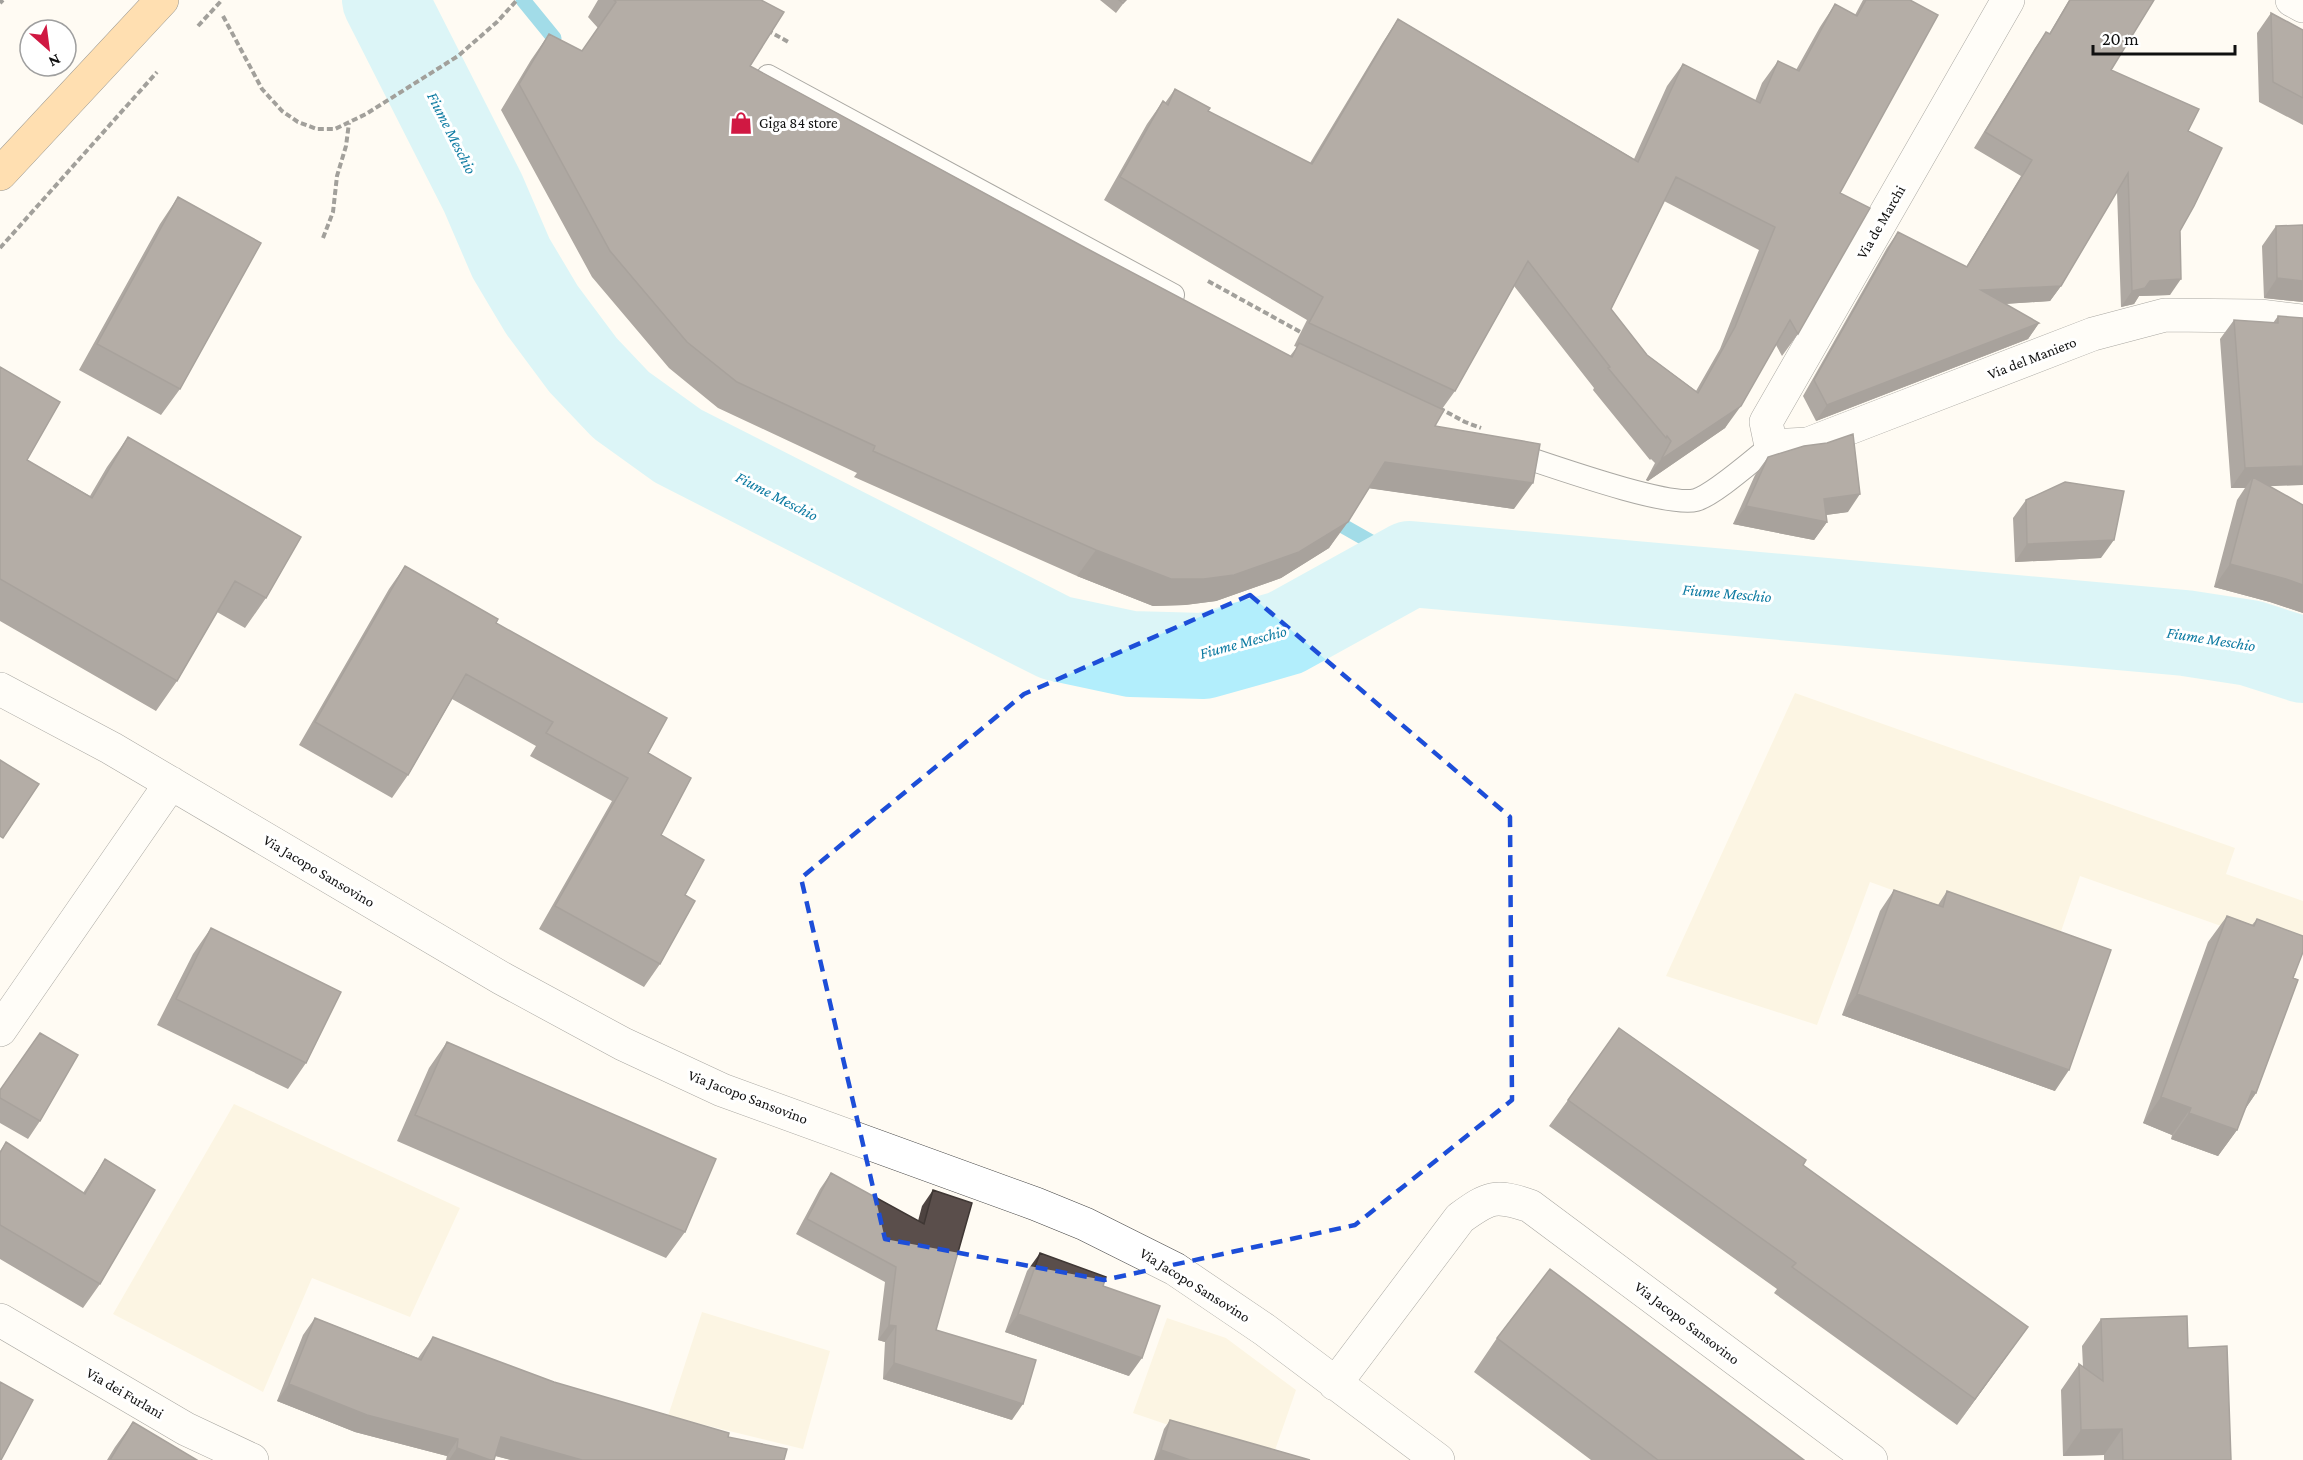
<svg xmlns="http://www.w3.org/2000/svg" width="2303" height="1460" font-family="'Crimson Pro',serif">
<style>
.farmland{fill:#f9eed0}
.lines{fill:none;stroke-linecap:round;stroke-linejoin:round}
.stream{stroke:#31b6db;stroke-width:15}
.river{stroke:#b2eefc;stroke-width:86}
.lane-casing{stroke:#434343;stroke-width:24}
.street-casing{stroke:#434343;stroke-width:34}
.primary-casing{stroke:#212121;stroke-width:34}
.path{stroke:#323232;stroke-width:4;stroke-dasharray:6 3;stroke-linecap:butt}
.lane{stroke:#fff;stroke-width:22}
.street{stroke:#fff;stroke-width:33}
.primary{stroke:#ffbd63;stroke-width:33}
.wall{fill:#4d4340;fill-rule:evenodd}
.shaded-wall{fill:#3f3734}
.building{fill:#5a4e4b;stroke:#3f3734;stroke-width:1.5;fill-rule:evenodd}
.marked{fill:none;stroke:#1d4ed8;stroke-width:4.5;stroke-dasharray:12 8;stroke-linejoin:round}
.labels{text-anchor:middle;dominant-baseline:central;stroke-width:6;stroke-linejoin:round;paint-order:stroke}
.poi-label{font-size:15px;fill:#101010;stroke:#fff;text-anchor:start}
.street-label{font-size:15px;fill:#101010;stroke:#fff}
.water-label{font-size:16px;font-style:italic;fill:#0c7aa1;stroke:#fff}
</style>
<rect width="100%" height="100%" fill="#fffbf3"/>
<path class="farmland" d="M 1795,693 L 2235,848 L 2226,874 L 2303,901 L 2303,955 L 2080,876 L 2055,949 L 1870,882 L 1817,1025 L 1666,976 Z
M 234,1104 L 460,1208 L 410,1317 L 312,1278 L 263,1392 L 113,1314 Z
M 702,1312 L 830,1351 L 803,1449 L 668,1416 Z
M 1167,1318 L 1226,1338 L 1296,1390 L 1274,1453 L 1192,1433 L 1133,1413 Z"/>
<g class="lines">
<path class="stream" d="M 523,0 L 554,38
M 1343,526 L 1410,564"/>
<path class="river" d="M 385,0 L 483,193 L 511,258 L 542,310 L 583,365 L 621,405 L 678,446 L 1056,638 L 1131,654 L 1204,656 L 1285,633 L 1410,564 L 2185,633 L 2250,643 L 2303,660"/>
<g class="lane-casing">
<path id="lane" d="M 768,76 L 1173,295
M 1509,452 C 1544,463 1667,508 1696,500 C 1714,495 1753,460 1771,446"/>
</g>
<g class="street-casing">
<path id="street" d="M 2008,0 L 1766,422 L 1771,446 L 1808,444 L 2093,334 L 2165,315 L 2260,316 L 2303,321
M 2292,0 L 2303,6
M 0,689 L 111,748 L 503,979 L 623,1044 L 722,1090 L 1036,1204 L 1085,1224 L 1175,1269 L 1265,1330 L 1438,1460
M 0,1030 L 171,783
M 0,1320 L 186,1429 L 252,1460
M 1335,1384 L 1460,1218 C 1489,1197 1495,1194 1530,1206 L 1871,1460"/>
</g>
<g class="primary-casing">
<path id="primary" d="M 0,174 L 162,0"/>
</g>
<path class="path" d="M 0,3 L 3,0
M 223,16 L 262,89 L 282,111 L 298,122 L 317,129 L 335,129 L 366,114 L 458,56 L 497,22 L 517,0
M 198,26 L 222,0
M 767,30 L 790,43
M 323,238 L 333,212 L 337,176 L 346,146 L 349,123
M 0,248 L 157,72
M 1208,281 L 1304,334
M 1439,408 L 1465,422 L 1481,428"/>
<use href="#lane" class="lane"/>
<use href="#street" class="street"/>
<use href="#primary" class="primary"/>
</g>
<path class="wall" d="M 598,0 L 761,0 L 750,66 L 1082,246 L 1290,356 L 1297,347 L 1294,346 L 1307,320 L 1104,200 L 1147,124 L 1163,101 L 1165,103 L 1175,89 L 1208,111 L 1310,163 L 1383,42 L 1398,19 L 1634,159 L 1667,86 L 1683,64 L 1755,101 L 1762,83 L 1778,61 L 1796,70 L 1820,27 L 1835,4 L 1855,15 L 1863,0 L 1910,0 L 1840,193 L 1798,334 L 1782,356 L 1776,345 L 1725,428 L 1648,481 L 1646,480 L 1655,463 L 1651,459 L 1650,460 L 1593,390 L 1594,388 L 1514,286 L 1455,391 L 1442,409 L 1435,426 L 1514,509 L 1369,488 L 1329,548 L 1281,578 L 1216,601 L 1185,605 L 1153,606 L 1077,576 L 854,477 L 857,473 L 718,408 L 669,368 L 592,277 L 501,110 L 531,60 L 549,34 L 582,51 L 598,28 L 588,17 ZM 1664,201 L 1759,250 L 1720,349 L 1696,391 L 1647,355 L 1611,309 Z
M 1100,0 L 1126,0 L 1116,13 Z
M 2069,0 L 2154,0 L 2111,70 L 2188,131 L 2180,231 L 2170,295 L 2139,296 L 2134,304 L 2121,307 L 2117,191 L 2061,286 L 2050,301 L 2005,304 L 2039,323 L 2028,339 L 1816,421 L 1803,396 L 1887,248 L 1898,232 L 1966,267 L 2021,176 L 1974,148 L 2035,48 L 2046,32 L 2049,34 Z
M 2271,13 L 2303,30 L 2303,125 L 2259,102 L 2257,33 Z
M 178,197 L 180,389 L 161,415 L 79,370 L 160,224 Z
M 2276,226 L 2303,302 L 2264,298 L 2262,246 Z
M 2278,316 L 2303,318 L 2270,487 L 2303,505 L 2303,613 L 2270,602 L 2214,587 L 2237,500 L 2245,488 L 2231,488 L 2220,339 L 2234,320 L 2273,323 Z
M 0,367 L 27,460 L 90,496 L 107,467 L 128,437 L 266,598 L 245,628 L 217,612 L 177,681 L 156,711 L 0,621 Z
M 1768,457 L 1848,512 L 1826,515 L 1827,522 L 1814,540 L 1733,524 L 1755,475 Z
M 2026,500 L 2101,558 L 2015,562 L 2013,518 Z
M 405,566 L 496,623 L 648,753 L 661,835 L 685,895 L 660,964 L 644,987 L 539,929 L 612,801 L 530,756 L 536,746 L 452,699 L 408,775 L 392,798 L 299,745 L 389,589 Z
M 1894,890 L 1938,905 L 1947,891 L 2055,1091 L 1842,1015 L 1880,911 Z
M 2227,916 L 2252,925 L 2257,919 L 2293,978 L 2256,1093 L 2244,1111 L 2237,1130 L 2218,1156 L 2171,1139 L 2172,1135 L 2143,1123 L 2208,942 Z
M 211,928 L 306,1063 L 288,1089 L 157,1025 L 193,954 Z
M 447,1042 L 685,1232 L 666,1258 L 397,1141 L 429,1068 Z
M 0,1090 L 40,1121 L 28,1139 L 0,1123 Z
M 1568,1100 L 1803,1165 L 2009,1353 L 1957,1425 L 1774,1293 L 1777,1289 L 1549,1126 Z
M 6,1142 L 83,1193 L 105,1159 L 100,1284 L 83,1308 L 0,1259 L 0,1151 Z
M 831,1173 L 918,1221 L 922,1206 L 933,1190 L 936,1330 L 1012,1420 L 883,1379 L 885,1342 L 878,1340 L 885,1282 L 796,1234 L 820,1189 Z
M 1040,1253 L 1129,1376 L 1005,1332 L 1027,1271 Z
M 315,1318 L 418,1358 L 433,1337 L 554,1382 L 728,1437 L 784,1460 L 511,1460 L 495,1456 L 494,1460 L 446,1460 L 447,1456 L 355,1432 L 277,1401 L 303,1335 Z
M 2101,1319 L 2188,1348 L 2231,1460 L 2104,1460 L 2104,1455 L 2063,1456 L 2061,1390 L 2079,1364 L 2083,1367 L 2082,1346 Z
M 1497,1338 L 1804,1460 L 1591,1460 L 1474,1372 Z
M 1170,1420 L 1310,1460 L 1154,1460 L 1164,1429 Z
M 133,1422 L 197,1460 L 107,1460 L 115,1447 Z"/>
<path class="shaded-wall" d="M 2277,278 L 2303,281 L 2303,302 L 2264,298 Z
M 2181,279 L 2170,295 L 2139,296 L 2134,304 L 2121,307 L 2132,291 L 2150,281 Z
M 2061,286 L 2050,301 L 1970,306 L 1981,290 Z
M 2039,323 L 2028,339 L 1816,421 L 1827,405 Z
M 1741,406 L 1725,428 L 1648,481 L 1646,480 L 1662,458 Z
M 1385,462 L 1533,483 L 1514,509 L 1367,488 Z
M 2303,466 L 2303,485 L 2250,487 L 2253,477 L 2245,488 L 2231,488 L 2245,468 Z
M 1860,494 L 1848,512 L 1811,517 L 1824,499 Z
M 1746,506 L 1827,522 L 1814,540 L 1733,524 Z
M 1348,522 L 1329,548 L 1281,578 L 1216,601 L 1185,605 L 1153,606 L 1077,576 L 1096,550 Z
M 2114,540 L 2101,558 L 2015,562 L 2027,544 Z
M 2230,564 L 2286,579 L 2303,585 L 2303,613 L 2270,602 L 2214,587 Z
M 1857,994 L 2069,1070 L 2055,1091 L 1842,1015 Z
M 2252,1091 L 2256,1093 L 2238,1119 Z
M 2161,1097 L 2191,1108 L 2172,1135 L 2143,1123 Z
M 2189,1113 L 2237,1130 L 2218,1156 L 2171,1139 Z
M 1018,1314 L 1142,1358 L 1129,1376 L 1005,1332 Z
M 889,1325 L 896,1326 L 885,1342 L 878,1340 Z
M 2028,1327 L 2009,1353 L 1957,1425 L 1975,1399 Z
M 894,1363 L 1023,1404 L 1012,1420 L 883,1379 Z
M 289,1384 L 458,1439 L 447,1456 L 355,1432 L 277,1401 Z
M 2122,1429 L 2104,1455 L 2063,1456 L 2081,1430 Z
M 501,1437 L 582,1460 L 511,1460 L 489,1454 Z
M 457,1448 L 490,1460 L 449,1460 Z
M 1161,1450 L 1190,1460 L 1154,1460 Z"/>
<path class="building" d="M 614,0 L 761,0 L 784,12 L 750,66 L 1082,246 L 1292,357 L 1299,343 L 1444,410 L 1435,426 L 1540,444 L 1533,483 L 1385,462 L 1348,522 L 1299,552 L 1234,575 L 1204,579 L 1171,579 L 1096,550 L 873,451 L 875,446 L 737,382 L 687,342 L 610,251 L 519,84 L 549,34 L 582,51 L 616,2 Z
M 1119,0 L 1126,0 L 1123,3 Z
M 1866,0 L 1910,0 L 1938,15 L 1840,193 L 1870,208 L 1798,334 L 1790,320 L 1741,406 L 1663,458 L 1662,458 L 1671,441 L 1667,436 L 1666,438 L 1608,368 L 1610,367 L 1528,261 L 1455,391 L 1309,323 L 1323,297 L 1120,177 L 1163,101 L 1168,105 L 1175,89 L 1210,108 L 1208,111 L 1312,164 L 1398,19 L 1638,162 L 1683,64 L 1760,103 L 1778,61 L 1799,71 L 1835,4 L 1857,16 ZM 1676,177 L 1775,227 L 1735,327 L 1698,393 L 1647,355 L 1611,309 Z
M 2070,0 L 2154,0 L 2111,70 L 2199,109 L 2188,131 L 2222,148 L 2194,206 L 2180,231 L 2181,279 L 2150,281 L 2145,288 L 2132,291 L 2128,173 L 2061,286 L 1981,290 L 2039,323 L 1827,405 L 1814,380 L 1898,232 L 1967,267 L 2032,160 L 1985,132 L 2046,32 L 2050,34 Z
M 2271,13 L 2303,30 L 2303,98 L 2273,82 Z
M 178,197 L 261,243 L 180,389 L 97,344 Z
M 2303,225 L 2303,281 L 2277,278 L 2276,226 Z
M 2278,316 L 2303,318 L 2303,466 L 2245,468 L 2234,320 L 2278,323 Z
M 0,367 L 60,402 L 27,460 L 92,498 L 128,437 L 301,537 L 266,598 L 235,581 L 177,681 L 0,579 Z
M 1853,434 L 1860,494 L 1824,499 L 1827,522 L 1746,506 L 1768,457 L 1804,446 L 1827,443 Z
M 2253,477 L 2303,505 L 2303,585 L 2286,579 L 2230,564 Z
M 2065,482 L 2124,491 L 2114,540 L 2027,544 L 2026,500 Z
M 405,566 L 498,619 L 496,623 L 667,718 L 648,753 L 691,778 L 661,835 L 704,860 L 685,895 L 695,901 L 660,964 L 555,906 L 628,778 L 546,733 L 553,722 L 466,674 L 408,775 L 315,722 Z
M 0,760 L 39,784 L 3,838 L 0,836 Z
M 1894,890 L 1943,907 L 1947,891 L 2111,950 L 2069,1070 L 1857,994 Z
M 2227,916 L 2254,926 L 2257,919 L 2303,936 L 2303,952 L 2293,978 L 2298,980 L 2256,1093 L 2252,1091 L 2237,1130 L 2189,1113 L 2191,1108 L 2161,1097 Z
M 211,928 L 341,992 L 306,1063 L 176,999 Z
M 1619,1028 L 1806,1160 L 1803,1165 L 2028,1327 L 1975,1399 L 1792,1267 L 1796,1263 L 1568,1100 Z
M 40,1033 L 78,1055 L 40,1121 L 0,1098 L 0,1090 Z
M 447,1042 L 716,1159 L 685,1232 L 415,1115 Z
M 6,1142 L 85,1194 L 105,1159 L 155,1190 L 100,1284 L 0,1225 L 0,1153 Z
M 831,1173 L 924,1224 L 933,1190 L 972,1203 L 936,1330 L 1036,1360 L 1023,1404 L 894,1363 L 896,1326 L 889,1325 L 896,1267 L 807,1219 Z
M 1040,1253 L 1106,1277 L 1103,1286 L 1160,1306 L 1142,1358 L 1018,1314 Z
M 1550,1269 L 1804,1460 L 1658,1460 L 1497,1338 Z
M 2187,1316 L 2188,1348 L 2227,1346 L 2231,1460 L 2123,1460 L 2122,1429 L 2081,1430 L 2079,1364 L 2103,1381 L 2101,1319 Z
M 315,1318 L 421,1360 L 433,1337 L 554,1382 L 729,1433 L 728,1437 L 787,1449 L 784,1460 L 582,1460 L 501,1437 L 494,1460 L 490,1460 L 457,1448 L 458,1439 L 367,1415 L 289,1384 Z
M 0,1382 L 33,1400 L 1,1460 L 0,1460 Z
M 1170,1420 L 1310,1460 L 1190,1460 L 1161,1450 Z
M 133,1422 L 197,1460 L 110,1460 Z"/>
<path d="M0 0H2303V1460H0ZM 1250,595 L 1510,817 L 1512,1100 L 1355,1225 L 1104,1280 L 885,1239 L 801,878 L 1024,694 Z" fill="#fffbf3" fill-opacity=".55" fill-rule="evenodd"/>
<path class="marked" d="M 1250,595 L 1510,817 L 1512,1100 L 1355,1225 L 1104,1280 L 885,1239 L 801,878 L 1024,694 Z"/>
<defs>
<g id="shop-bare" transform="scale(1.8)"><path d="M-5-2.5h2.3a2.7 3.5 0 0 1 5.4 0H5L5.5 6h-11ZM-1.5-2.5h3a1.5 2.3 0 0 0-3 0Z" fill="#d01842" stroke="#fff" stroke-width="2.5" paint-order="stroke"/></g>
</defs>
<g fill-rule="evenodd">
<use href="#shop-bare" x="741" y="123"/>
</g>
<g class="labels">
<g class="poi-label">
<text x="759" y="123">Giga 84 store</text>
</g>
<g class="street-label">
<text transform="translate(1881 222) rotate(-60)">Via de Marchi</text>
<text transform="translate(2032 358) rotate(-21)">Via del Maniero</text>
<text transform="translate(319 871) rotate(31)">Via Jacopo Sansovino</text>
<text transform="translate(748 1097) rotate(21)">Via Jacopo Sansovino</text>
<text transform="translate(1195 1285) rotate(32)">Via Jacopo Sansovino</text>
<text transform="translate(1687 1323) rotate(37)">Via Jacopo Sansovino</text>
<text transform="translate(125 1393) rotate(30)">Via dei Furlani</text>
</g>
<g class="water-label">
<text transform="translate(452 133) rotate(63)">Fiume Meschio</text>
<text transform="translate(777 496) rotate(27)">Fiume Meschio</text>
<text transform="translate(1727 593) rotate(5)">Fiume Meschio</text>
<text transform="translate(2211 639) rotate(9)">Fiume Meschio</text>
<text transform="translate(1243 642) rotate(-15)">Fiume Meschio</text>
</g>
</g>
<g transform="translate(48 48) rotate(152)"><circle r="28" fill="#ffffff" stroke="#9f9f9f" stroke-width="1.5"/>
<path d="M0-4.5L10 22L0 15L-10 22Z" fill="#d01842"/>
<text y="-9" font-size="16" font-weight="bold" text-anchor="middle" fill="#101010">N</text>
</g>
<path d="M2093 45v9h142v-9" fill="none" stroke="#101010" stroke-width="3"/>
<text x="2102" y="45" font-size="18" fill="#101010" stroke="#ffffff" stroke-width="4.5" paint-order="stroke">20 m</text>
</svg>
